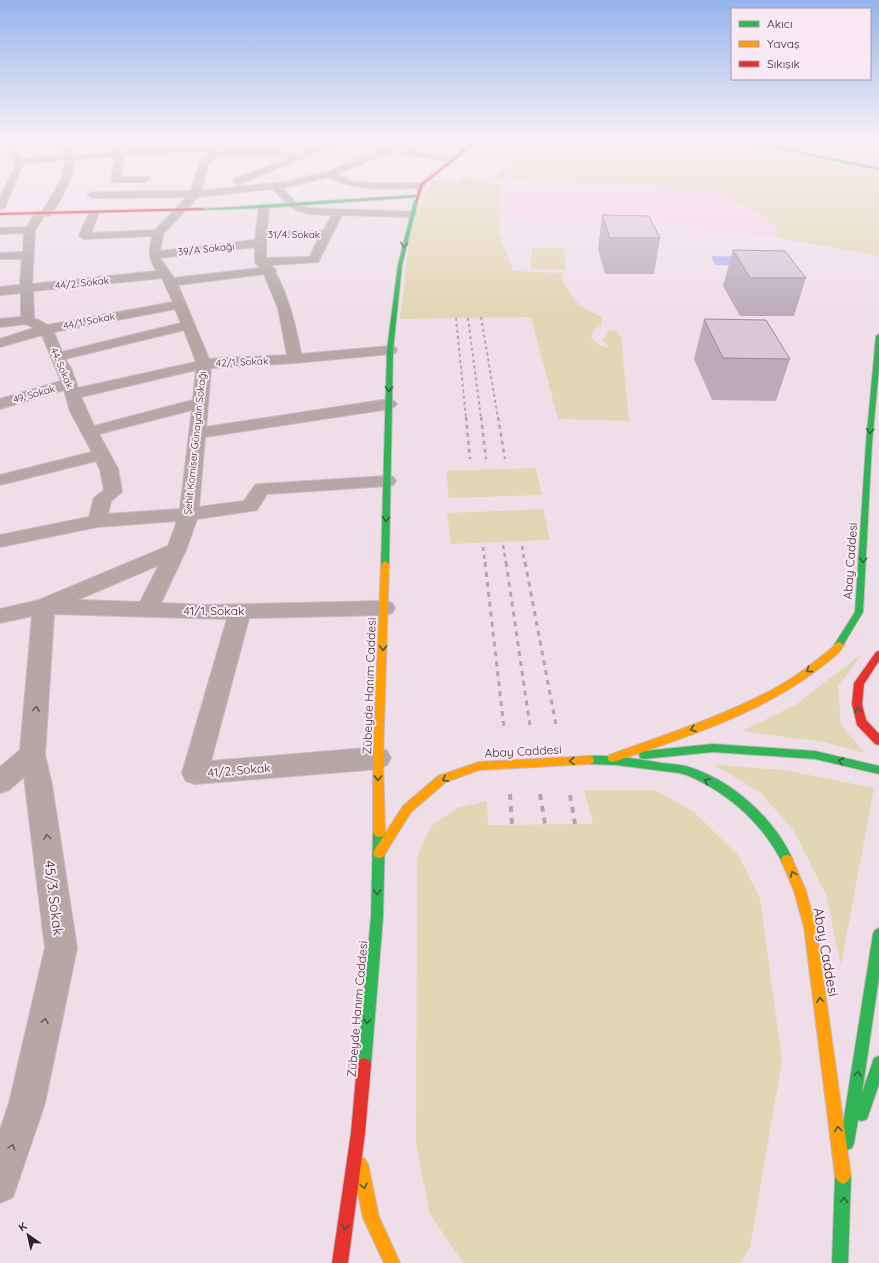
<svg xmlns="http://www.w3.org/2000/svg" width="879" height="1263" font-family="Quicksand,sans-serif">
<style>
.built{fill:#f6d2e7}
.green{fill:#e2d6b4}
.water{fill:#b8b5f1}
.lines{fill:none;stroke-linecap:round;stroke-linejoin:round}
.street-casing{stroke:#c9b9c2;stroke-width:2}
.fast-casing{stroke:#c9b9c2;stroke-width:2}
.slow-casing{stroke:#c9b9c2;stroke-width:2}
.jam-casing{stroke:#c9b9c2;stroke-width:2}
.street{fill:#b4a7a6;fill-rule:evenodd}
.fast{fill:#30b455;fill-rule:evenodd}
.slow{fill:#ff9f0a;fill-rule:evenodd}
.jam{fill:#e5322d;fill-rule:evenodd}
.rail-far4{stroke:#b4a6a8;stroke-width:1;stroke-dasharray:2 2;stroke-linecap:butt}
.rail-far3{stroke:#b4a6a8;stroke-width:2;stroke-dasharray:3 3;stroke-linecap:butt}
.rail-far2{stroke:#b4a6a8;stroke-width:2.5;stroke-dasharray:4 4;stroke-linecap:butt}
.rail-far1{stroke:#b4a6a8;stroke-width:3;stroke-dasharray:5 5;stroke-linecap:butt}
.rail{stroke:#b4a6a8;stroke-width:4;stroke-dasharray:6 6;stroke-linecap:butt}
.wall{fill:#bbabba}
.building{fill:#d9c7d8;stroke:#988b97}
.oneway{stroke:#356140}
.oneway2{stroke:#705b65}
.labels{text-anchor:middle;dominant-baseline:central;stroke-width:4;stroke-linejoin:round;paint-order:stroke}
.far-street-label{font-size:10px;fill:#391d2f;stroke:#f9e9f2}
.street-label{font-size:12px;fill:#391d2f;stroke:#f9e9f2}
.near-street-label{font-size:14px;fill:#391d2f;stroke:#f9e9f2}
</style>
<rect width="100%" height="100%" fill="#efdee8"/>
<path class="built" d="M 505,179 L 602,183 L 718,191 L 774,223 L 780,238 L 644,221 L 540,221 L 501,215 L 499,197 Z"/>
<path class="green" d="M 534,139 L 717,139 L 785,154 L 879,172 L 879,256 L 780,238 L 774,223 L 718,191 L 602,183 L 494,179 L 512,155 Z
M 462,177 L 491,180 L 488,183 L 503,184 L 499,197 L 501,215 L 499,233 L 513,271 L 564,273 L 562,280 L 578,304 L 602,318 L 601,325 L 593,331 L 591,338 L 601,346 L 609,348 L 603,339 L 610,330 L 615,330 L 621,337 L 629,421 L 558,419 L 531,317 L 400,319 L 411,229 L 432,180 L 458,182 Z
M 532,248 L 564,248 L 565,270 L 531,269 Z
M 536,468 L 542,495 L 449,498 L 446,471 Z
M 543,509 L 550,540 L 451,544 L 447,513 Z
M 863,653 L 838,686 L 841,725 L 865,753 L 824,742 L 742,731 L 795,705 Z
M 714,765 L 784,770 L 874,788 L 841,965 L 826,895 L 794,831 L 761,793 Z
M 584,790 L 655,790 L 694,812 L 738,855 L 760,898 L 782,1061 L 750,1247 L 740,1263 L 463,1263 L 430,1214 L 416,1144 L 417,858 L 430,827 L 457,808 L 487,801 L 488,825 L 593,824 Z"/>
<path class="water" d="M 711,256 L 751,257 L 756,266 L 715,265 Z"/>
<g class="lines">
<g class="street-casing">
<path id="street" d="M 2,139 L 10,139 L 22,159 L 65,155 L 59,139 L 67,139 L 73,155 L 117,151 L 127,139 L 132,141 L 126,150 L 214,146 L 218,139 L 227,139 L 223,143 L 220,150 L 272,150 L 300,154 L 337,139 L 348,139 L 238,185 L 233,182 L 235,178 L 291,158 L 272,156 L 216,156 L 208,164 L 201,191 L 284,182 L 327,172 L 408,139 L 419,139 L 398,149 L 452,156 L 456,159 L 452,162 L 390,152 L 337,174 L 350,181 L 369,183 L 424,183 L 426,185 L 421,188 C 387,188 360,193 329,177 L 282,188 L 296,203 L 307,208 L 415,212 L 416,214 L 415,216 L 411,217 L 342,215 L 318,262 L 270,265 L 276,270 L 275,272 C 289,297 296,326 301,354 L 390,346 L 395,347 L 397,350 L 395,353 L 390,354 L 295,363 L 211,368 L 206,427 L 389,399 L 394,401 L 397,404 L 394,407 L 389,409 L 205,437 L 199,507 L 244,501 L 255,485 L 261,484 L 387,476 L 393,477 L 396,481 L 393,485 L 387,486 L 267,494 L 257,510 L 197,519 L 186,550 L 161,603 L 206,605 L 384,601 L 392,603 L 395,608 L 392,613 L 384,615 L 249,618 L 211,761 L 378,747 L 387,751 L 391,758 L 387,765 L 378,769 L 195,784 L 186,781 L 182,773 L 227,619 L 54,614 L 45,755 L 52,785 L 77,948 L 45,1103 L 13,1197 L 0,1203 L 0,1130 L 9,1103 L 45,948 L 24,777 L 9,790 L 0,793 L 0,767 L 20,750 L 32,616 L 0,623 L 0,609 L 39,600 L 168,546 L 177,521 L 97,527 L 0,547 L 0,535 L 89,517 L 94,498 L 104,490 L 100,469 L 96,461 L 0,485 L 0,475 L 92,452 L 70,411 L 64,390 L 0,409 L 0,399 L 61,381 L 42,335 L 0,347 L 0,339 L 34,328 L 26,324 L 0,327 L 0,319 L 21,317 L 21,293 L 0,295 L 0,287 L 20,285 L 22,259 L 0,259 L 0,253 L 23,252 L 24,233 L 0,234 L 0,228 L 27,227 L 36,212 L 42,212 L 62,178 L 65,160 L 23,164 L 5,207 L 0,210 L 0,197 L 15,167 L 14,157 ZM 211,151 L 200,163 L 191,191 L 92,192 L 87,195 L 92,198 L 187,197 L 155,230 L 91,233 L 99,213 L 94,210 L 89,213 L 79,236 L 84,239 L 152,236 C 149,251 148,259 157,271 L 32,284 L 35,230 L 44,216 L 50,216 C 61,199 73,180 74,160 L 115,156 L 111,180 L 113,182 L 145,182 L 150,179 L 148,177 L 121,177 L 124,155 ZM 273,189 C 296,214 299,214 332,215 L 323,231 L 267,231 L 269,207 L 264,204 L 259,207 L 255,240 L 160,251 L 163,234 L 198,197 ZM 266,237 L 319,237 L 310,257 L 266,258 ZM 255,247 L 255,262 L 260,268 L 174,278 L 160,258 ZM 264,274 L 278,308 L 287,355 L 209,359 L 178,285 ZM 162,278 L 173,302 L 48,325 L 34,318 L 33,291 ZM 175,309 L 181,323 L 62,352 L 54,332 ZM 184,330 L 196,362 L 78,388 L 71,368 L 65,359 ZM 196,370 L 193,400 L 94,426 L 81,397 ZM 192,410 L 180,509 L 108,514 L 111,501 L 122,492 L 118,469 L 99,434 ZM 159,565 L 140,602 L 77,600 Z
M 454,139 L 476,139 L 479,141 C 474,145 459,143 454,139 Z"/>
</g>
<g class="fast-casing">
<path id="fast" d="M 731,139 L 737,139 L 879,168 L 879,170 Z
M 416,195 L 417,197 L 264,208 L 203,210 L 201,209 Z
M 416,200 L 418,201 L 402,265 L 393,350 L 389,564 L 385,567 L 381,564 L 387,350 L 398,265 L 414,201 Z
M 879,334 L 879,368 L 872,443 L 863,612 L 842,647 L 839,648 L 834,645 L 855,612 L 866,443 L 876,336 Z
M 713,744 L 815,751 L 879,766 L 879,774 L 815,759 L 713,752 L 644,759 L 640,758 L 639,755 L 640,752 L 644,751 Z
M 589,756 C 614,755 637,759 662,763 C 671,764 680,764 689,767 C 733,781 774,818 793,860 L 791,864 L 787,865 L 783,864 C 766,830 740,804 707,785 C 698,780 689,775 679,773 L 616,765 L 589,764 L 585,763 L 584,760 L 585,757 Z
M 379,827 L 383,828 L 385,832 L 383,917 L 371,1065 L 369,1070 L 364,1072 L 359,1070 L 357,1065 L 371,917 L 373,832 L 375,828 Z
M 879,928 L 879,977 L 862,1093 L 874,1058 L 879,1056 L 879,1084 L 867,1119 L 862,1121 L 858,1120 L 854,1143 L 852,1148 L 847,1150 L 842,1148 L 840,1143 L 873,934 L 875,930 Z
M 843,1168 L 848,1171 L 851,1176 L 848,1263 L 832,1263 L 835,1176 L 838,1171 Z"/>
</g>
<g class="slow-casing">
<path id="slow" d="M 385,561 L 389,564 L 383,758 L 385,832 L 383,836 L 379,837 L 375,836 L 373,832 L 373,758 L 381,564 Z
M 839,642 L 844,645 C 839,655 828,661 820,668 C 760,714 684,738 613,762 L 609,761 L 608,758 L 609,755 C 667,734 725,716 779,686 C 798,675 816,661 833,647 L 836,643 Z
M 589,756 L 593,757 L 594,760 L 593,763 L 589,764 L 479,770 L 446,782 L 411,812 L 383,857 L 379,858 L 375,857 L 373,853 L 375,849 L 403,806 L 438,776 L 479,762 Z
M 787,855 L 791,856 L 806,891 L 816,927 L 851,1176 L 848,1181 L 843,1184 L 838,1181 L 835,1176 L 804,927 L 794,891 L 781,860 L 783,856 Z
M 360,1156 L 365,1159 L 368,1164 L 379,1217 L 400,1263 L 384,1263 L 363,1218 L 352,1164 L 355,1159 Z"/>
</g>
<g class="jam-casing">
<path id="jam" d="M 477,139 L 481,139 L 423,185 L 418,201 L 415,202 L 420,184 Z
M 204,208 L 203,210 L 0,215 L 0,213 Z
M 879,651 L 879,661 L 864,684 L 862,704 L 866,720 L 879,734 L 879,745 L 875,744 L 857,725 L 852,704 L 854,683 L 876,652 Z
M 364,1058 L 369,1060 L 371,1065 L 365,1133 L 348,1263 L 332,1263 L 351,1133 L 357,1065 L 359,1060 Z"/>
</g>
<use href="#street" class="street"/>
<use href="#fast" class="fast"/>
<use href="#slow" class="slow"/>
<use href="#jam" class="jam"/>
<path class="rail-far4" d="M 467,177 L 485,159 L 510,139
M 478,178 L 493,159 L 519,139
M 487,179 L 502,160 L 528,139"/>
<path class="rail-far3" d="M 481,317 L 498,418
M 456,318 L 466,418
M 468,318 L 481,418"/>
<path class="rail-far2" d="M 466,417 L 470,459
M 481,417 L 486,459
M 498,417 L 505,459
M 503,545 L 506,563
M 522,546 L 525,563
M 483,547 L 485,563"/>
<path class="rail-far1" d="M 485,562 L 504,728
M 506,562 L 530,726
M 525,562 L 556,725"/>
<path class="rail" d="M 510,794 L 512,825
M 540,794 L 545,824
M 570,795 L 575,824"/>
</g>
<path class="wall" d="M 602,215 L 660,238 L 654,274 L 605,274 L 598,249 Z
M 733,250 L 806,278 L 794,316 L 740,316 L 723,286 Z
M 704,319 L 790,359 L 776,401 L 712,400 L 694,359 Z"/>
<path class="building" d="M 602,215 L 649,216 L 660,238 L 610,238 Z
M 733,250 L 785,251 L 806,278 L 750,278 Z
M 704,319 L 766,320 L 790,359 L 723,358 Z"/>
<defs><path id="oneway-chevron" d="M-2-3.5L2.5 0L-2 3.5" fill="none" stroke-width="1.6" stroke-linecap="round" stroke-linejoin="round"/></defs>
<g class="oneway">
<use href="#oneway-chevron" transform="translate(404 245) rotate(101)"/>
<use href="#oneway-chevron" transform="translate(389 389) rotate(91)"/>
<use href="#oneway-chevron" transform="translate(870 431) rotate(95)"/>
<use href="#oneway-chevron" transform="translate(386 519) rotate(91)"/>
<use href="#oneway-chevron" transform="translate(863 560) rotate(94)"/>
<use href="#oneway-chevron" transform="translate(383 648) rotate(92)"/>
<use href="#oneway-chevron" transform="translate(809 670) rotate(143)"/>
<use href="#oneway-chevron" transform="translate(858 710) rotate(-101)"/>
<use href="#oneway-chevron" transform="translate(693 729) rotate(160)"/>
<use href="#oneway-chevron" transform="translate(572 761) rotate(177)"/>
<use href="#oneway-chevron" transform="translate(841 761) rotate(-167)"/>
<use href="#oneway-chevron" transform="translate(378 778) rotate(90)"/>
<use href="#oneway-chevron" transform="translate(445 779) rotate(153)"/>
<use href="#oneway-chevron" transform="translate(707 781) rotate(-153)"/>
<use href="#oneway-chevron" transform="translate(793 874) rotate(-114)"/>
<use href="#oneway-chevron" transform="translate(377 892) rotate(92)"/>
<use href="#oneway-chevron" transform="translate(820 1000) rotate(-98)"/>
<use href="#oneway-chevron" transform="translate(367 1021) rotate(95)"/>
<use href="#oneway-chevron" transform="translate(858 1074) rotate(-81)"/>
<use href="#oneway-chevron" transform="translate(838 1129) rotate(-98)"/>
<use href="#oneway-chevron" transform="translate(364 1186) rotate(77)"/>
<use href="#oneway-chevron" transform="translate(844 1200) rotate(-86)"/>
<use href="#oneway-chevron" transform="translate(345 1227) rotate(98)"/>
</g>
<g class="oneway2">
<use href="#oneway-chevron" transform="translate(36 709) rotate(-85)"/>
<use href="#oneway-chevron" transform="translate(47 837) rotate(-98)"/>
<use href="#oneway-chevron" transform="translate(45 1021) rotate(-78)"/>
<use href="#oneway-chevron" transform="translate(12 1147) rotate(-72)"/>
</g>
<linearGradient id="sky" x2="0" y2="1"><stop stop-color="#95b4ec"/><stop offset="0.44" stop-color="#f8f0f5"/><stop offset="1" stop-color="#f8f0f5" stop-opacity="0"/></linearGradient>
<rect width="879" height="316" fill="url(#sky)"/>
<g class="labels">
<g class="far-street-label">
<text x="294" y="234">31/4. Sokak</text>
<text transform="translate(206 249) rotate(-6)">39/A Sokağı</text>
<text transform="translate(82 283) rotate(-6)">44/2. Sokak</text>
<text transform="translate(89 321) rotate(-11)">44/1. Sokak</text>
<text transform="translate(242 362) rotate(-3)">42/1. Sokak</text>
<text transform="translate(62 368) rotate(67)">44. Sokak</text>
<text transform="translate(34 394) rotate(-16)">49. Sokak</text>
<text transform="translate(195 443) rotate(-84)">Şehit Komiser Günaydın Sokağı</text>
</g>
<g class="street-label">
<text transform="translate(850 561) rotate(-86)">Abay Caddesi</text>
<text x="214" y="610">41/1. Sokak</text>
<text transform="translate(369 686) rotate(-88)">Zübeyde Hanım Caddesi</text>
<text transform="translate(523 751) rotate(-3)">Abay Caddesi</text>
<text transform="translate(239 770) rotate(-5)">41/2. Sokak</text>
<text transform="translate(357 1009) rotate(-85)">Zübeyde Hanım Caddesi</text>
</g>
<g class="near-street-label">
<text transform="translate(54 898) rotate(83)">45/3. Sokak</text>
<text transform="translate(826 952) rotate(80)">Abay Caddesi</text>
</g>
</g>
<rect x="731" y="8" width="140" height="72" fill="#f9e9f2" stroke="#ac97a4"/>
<rect x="739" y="21" width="20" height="6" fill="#30b455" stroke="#ac97a4"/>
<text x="767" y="28" font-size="12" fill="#391d2f">Akıcı</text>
<rect x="739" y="41" width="20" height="6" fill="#ff9f0a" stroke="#ac97a4"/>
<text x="767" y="48" font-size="12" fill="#391d2f">Yavaş</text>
<rect x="739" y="61" width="20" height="6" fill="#e5322d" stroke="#ac97a4"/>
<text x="767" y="68" font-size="12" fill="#391d2f">Sıkışık</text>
<g transform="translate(28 1235) rotate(326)" stroke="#f9e9f2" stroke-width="3" paint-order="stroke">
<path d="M0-3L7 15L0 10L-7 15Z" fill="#391d2f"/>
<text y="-6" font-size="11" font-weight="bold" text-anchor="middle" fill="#391d2f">K</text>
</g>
</svg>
